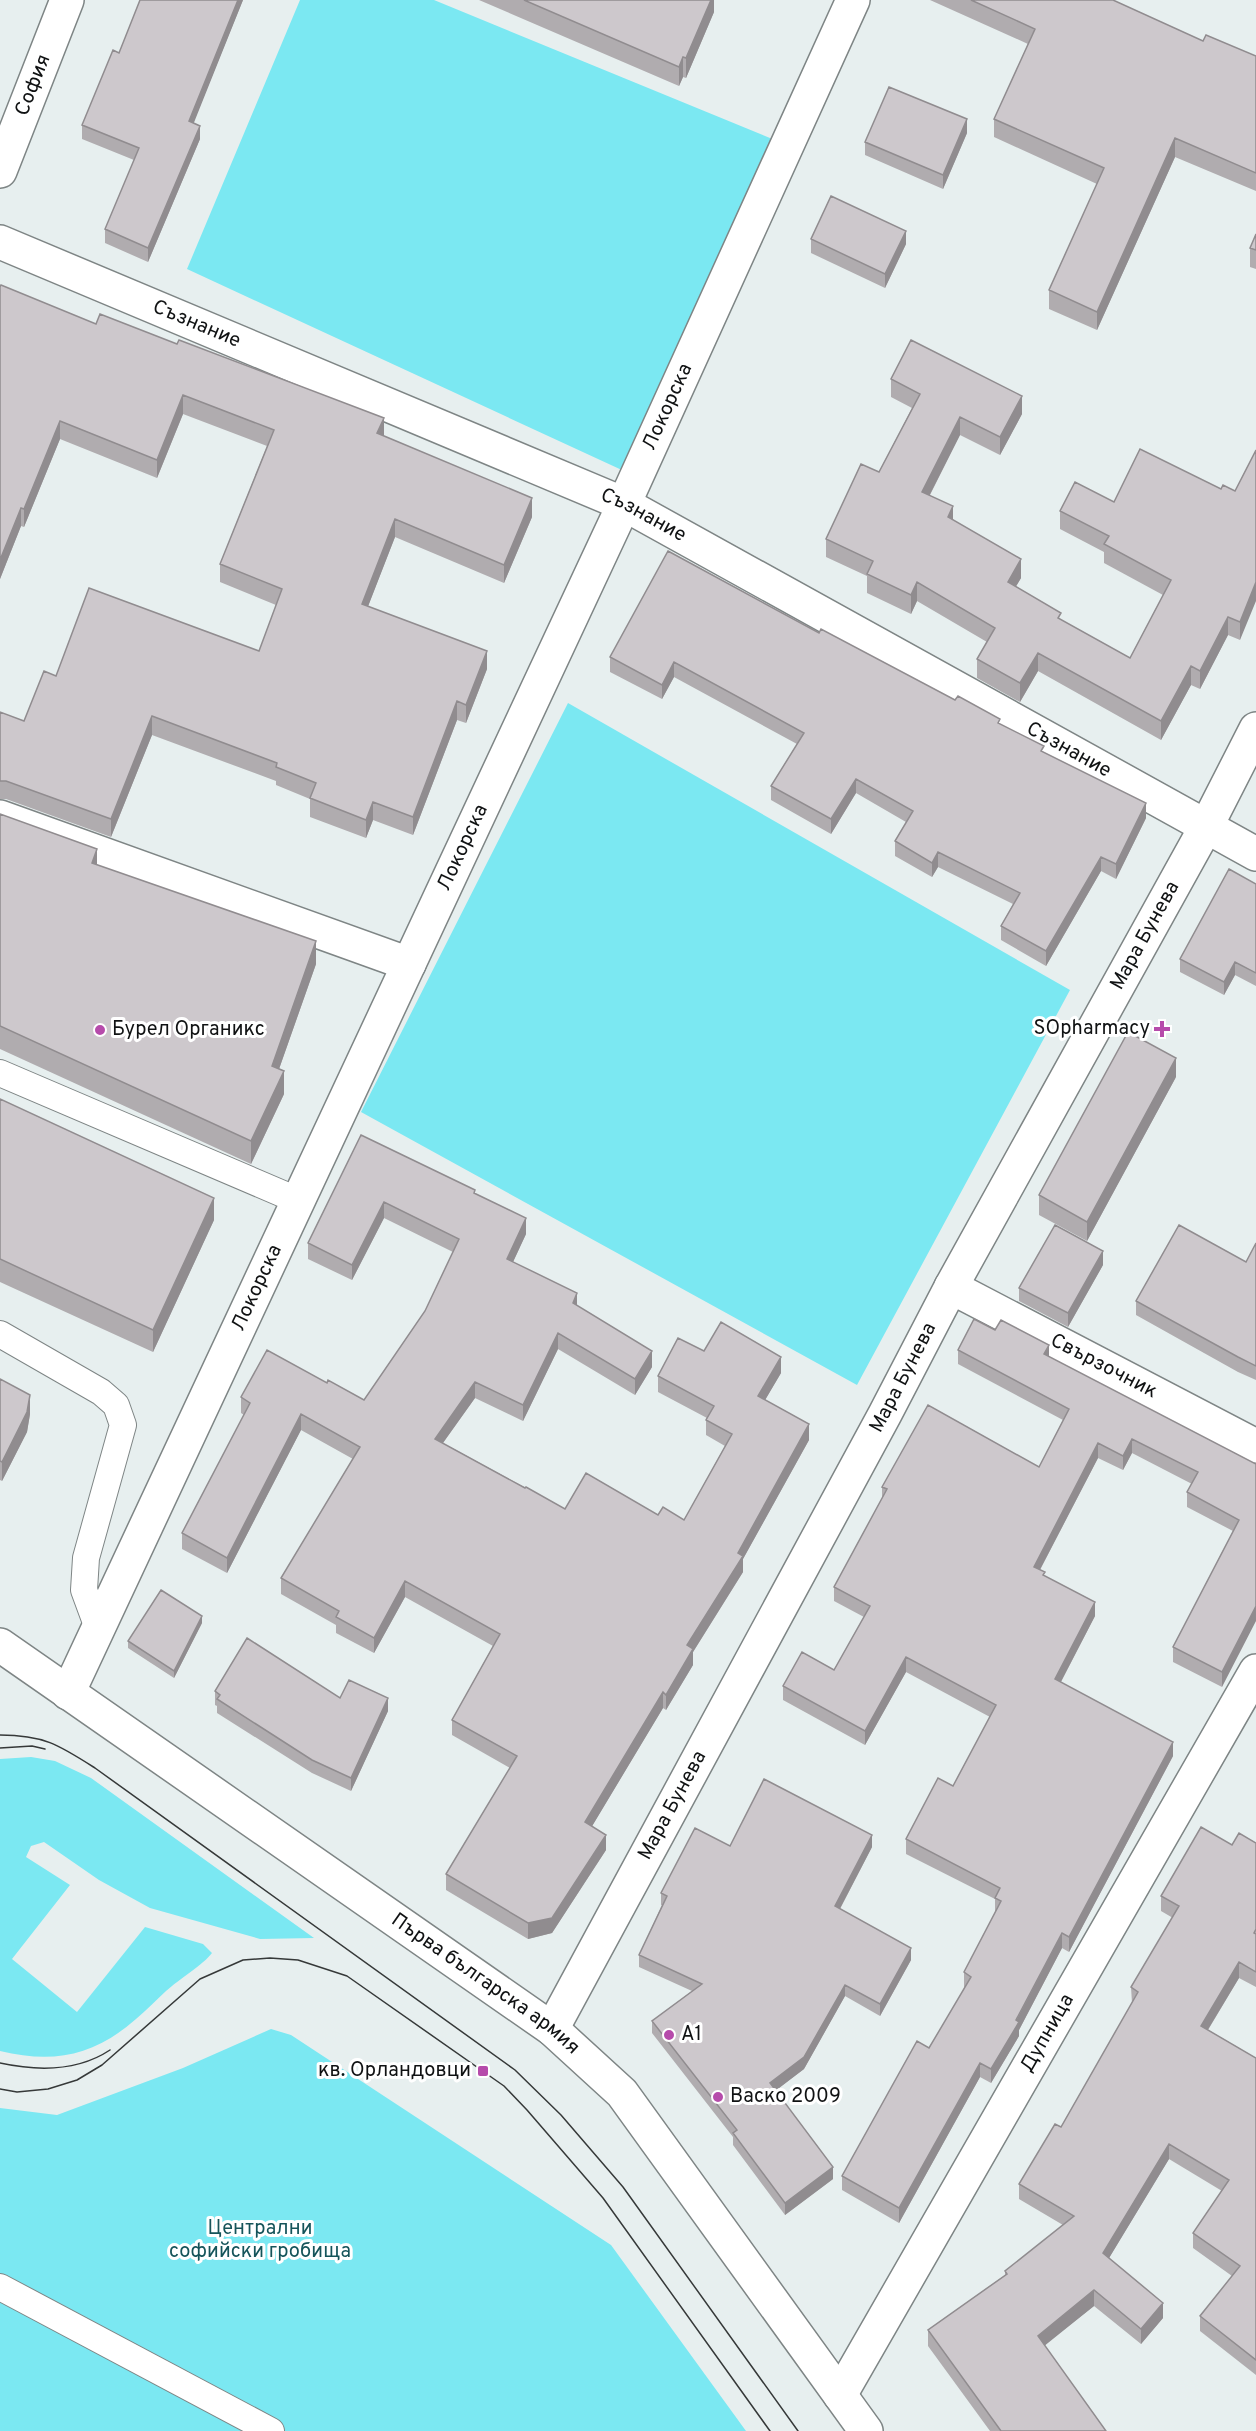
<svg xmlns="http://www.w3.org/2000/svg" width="1256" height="2431" font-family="Overpass,sans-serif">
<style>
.green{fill:#7be8f2}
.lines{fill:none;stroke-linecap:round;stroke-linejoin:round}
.lane-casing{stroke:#7e8585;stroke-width:28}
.street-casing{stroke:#7e8585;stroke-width:36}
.secondary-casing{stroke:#7e8585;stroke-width:36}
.lane{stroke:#fff;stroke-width:26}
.street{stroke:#fff;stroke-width:33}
.secondary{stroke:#fff;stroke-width:33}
.tram{stroke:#363939;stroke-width:1.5}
.wall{fill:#b0acaf}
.shaded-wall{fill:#908c8f}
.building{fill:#cdc8cc;stroke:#908c8f;stroke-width:1.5}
.poi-dot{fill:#b64bab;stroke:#fff;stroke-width:2}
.labels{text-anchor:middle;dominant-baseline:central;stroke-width:6;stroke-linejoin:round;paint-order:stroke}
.street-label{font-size:20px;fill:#101213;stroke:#fff}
.poi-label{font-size:20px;fill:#101213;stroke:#fff;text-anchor:start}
.park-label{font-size:20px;fill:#15545a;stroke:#fff}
</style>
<rect width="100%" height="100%" fill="#e7efef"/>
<path class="green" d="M 300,0 L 434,0 L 787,145 L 624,471 L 187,269 Z
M 568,703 L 1070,990 L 857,1385 L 361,1112 Z
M 31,1757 L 55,1761 L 91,1778 L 314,1938 L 260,1939 L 150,1908 L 99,1880 L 44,1842 L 31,1846 L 26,1857 L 70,1885 L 12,1959 L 77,2012 L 145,1927 L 203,1944 L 212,1953 C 204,1964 178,1980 166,1991 C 156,2000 147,2010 136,2019 C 94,2056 54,2064 0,2051 L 0,1759 Z
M 271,2029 L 291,2035 L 611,2245 L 746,2431 L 0,2431 L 0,2108 L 57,2115 L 183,2068 Z"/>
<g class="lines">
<g class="lane-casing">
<path id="lane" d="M 0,1073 L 297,1200
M 0,1334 L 101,1392 L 116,1405 L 123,1425 L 86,1558 L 84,1590 L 98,1628
M 0,2287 L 271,2431"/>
</g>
<g class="street-casing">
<g id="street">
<path id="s1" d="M 0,171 L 67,0"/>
<path id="s2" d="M 0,242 L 624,504 L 1256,854"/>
<path d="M 0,817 L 409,964"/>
<path id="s3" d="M 951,1287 L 1256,1446"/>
<path id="s4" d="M 68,1693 L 624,504 L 853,0"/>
<path id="s5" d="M 840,2395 L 1256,1671"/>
</g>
</g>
<g class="secondary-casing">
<g id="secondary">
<path id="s6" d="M 0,1645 L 552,2029 L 622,2093 L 866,2431"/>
<path id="s7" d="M 552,2029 L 885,1414 L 951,1287 L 1207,825 L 1256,729"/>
</g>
</g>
<use href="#lane" class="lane"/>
<use href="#street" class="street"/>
<use href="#secondary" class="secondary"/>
<path class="tram" d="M 0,1735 C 44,1735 59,1745 95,1768 L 515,2070 L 561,2115 L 623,2187 L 798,2431
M 0,1748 L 32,1746 L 45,1749
M 0,2063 C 37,2071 77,2072 110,2050
M 0,2089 L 17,2092 L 48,2089 L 77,2080 L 102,2065 L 200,1979 L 243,1960 L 270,1958 L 298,1960 L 347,1976 L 504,2086 L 527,2110 L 603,2198 L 770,2431"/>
</g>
<path class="wall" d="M 140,0 L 243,0 L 193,123 L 200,139 L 148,262 L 105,243 L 105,229 L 134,160 L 82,139 L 82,125 L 119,53 Z
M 479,0 L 714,0 L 714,12 L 686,78 L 683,77 L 679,86 Z
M 930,0 L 1113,0 L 1203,41 L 1256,56 L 1256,191 L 1175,157 L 1097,330 L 1049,309 L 1049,290 L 1097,184 L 994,137 L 994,119 L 1028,44 Z
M 967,133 L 943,189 L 865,155 L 865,142 Z
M 1256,234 L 1256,269 L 1250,267 L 1250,248 Z
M 811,239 L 906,244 L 885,288 L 811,253 Z
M 0,287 L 384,436 L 532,517 L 504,583 L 395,537 L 368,606 L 487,669 L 466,723 L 457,720 L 413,835 L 373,820 L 366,838 L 310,817 L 310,799 L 276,785 L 276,781 L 152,735 L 111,837 L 6,799 L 0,799 L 0,712 L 24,721 L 56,676 L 259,651 L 276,605 L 220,582 L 220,564 L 267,446 L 183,414 L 157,478 L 60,439 L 24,527 L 21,526 L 0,579 Z
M 891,379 L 1022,414 L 1000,455 L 960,435 L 930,495 L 953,520 L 1021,578 L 1016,586 L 1061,620 L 1130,658 L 1163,595 L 1104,563 L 1104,552 L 1060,529 L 1060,511 L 1114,502 L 1221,489 L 1235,491 L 1256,450 L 1240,640 L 1228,635 L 1200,689 L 1191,685 L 1161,740 L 1038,671 L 1020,702 L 977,678 L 977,659 L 987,642 L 917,601 L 911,614 L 867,593 L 867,576 L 826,557 L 826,539 L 879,472 L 912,408 L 891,397 Z
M 819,633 L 1000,724 L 1146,818 L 1116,879 L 1101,871 L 1046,966 L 1001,940 L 1001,926 L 1013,904 L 938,867 L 932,877 L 895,856 L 895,841 L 906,822 L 856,793 L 831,834 L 771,800 L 771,786 L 797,744 L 674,677 L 662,699 L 610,672 L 610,657 Z
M 0,814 L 97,865 L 316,964 L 279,1069 L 284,1094 L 251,1164 L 0,1049 Z
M 1256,884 L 1256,986 L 1235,975 L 1224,995 L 1180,972 L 1180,959 Z
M 1176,1077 L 1087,1241 L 1039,1215 L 1039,1195 Z
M 0,1099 L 214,1220 L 153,1352 L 0,1282 Z
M 361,1135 L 475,1194 L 526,1234 L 513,1262 L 577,1306 L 652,1367 L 635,1395 L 558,1349 L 523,1421 L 475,1398 L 443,1443 L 565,1509 L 658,1515 L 684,1520 L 725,1446 L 706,1435 L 706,1420 L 707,1418 L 658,1392 L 658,1376 L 704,1351 L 781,1373 L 765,1400 L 809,1440 L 743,1559 L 743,1572 L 693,1652 L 693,1665 L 666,1710 L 663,1708 L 592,1826 L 606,1850 L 552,1933 L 528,1939 L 446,1890 L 446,1874 L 510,1768 L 452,1735 L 452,1720 L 493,1646 L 405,1597 L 374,1653 L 336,1633 L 336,1625 L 281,1594 L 281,1578 L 353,1459 L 301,1430 L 227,1573 L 182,1549 L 182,1533 L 244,1415 L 241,1413 L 241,1397 L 327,1383 L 364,1400 L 425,1311 L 453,1252 L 384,1218 L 352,1280 L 308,1259 L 308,1243 Z
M 1256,1243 L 1256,1380 L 1238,1372 L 1136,1315 L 1136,1301 L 1246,1262 Z
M 1103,1265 L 1068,1327 L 1019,1301 L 1019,1288 Z
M 995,1330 L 1049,1357 L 1256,1464 L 1222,1687 L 1173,1662 L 1173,1647 L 1233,1531 L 1187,1507 L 1187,1492 L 1192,1484 L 1132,1453 L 1123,1470 L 1098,1458 L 1040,1570 L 1045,1576 L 1095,1616 L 1061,1682 L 1173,1756 L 1069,1952 L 1062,1948 L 1019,2030 L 1019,2036 L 991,2083 L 980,2077 L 899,2223 L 842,2190 L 842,2176 L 929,2048 L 965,1988 L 964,1987 L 964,1972 L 995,1913 L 995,1899 L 906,1854 L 906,1839 L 953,1786 L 990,1717 L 906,1672 L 865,1745 L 783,1700 L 783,1686 L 834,1670 L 864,1617 L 834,1601 L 834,1587 L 882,1498 L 882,1487 L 1039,1467 L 1063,1420 L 958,1364 L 958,1350 Z
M 0,1379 L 30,1414 L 27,1432 L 2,1481 L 0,1480 Z
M 202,1623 L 174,1678 L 128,1648 L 128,1641 Z
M 215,1691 L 340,1698 L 388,1711 L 351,1791 L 312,1773 L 217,1713 L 217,1706 L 215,1705 Z
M 1256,1843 L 1256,1987 L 1239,1978 L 1208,2030 L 1256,2058 L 1256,2375 L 1200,2331 L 1200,2316 L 1232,2276 L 1193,2248 L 1193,2233 L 1222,2191 L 1169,2159 L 1109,2258 L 1163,2318 L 1141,2344 L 1094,2306 L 1044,2345 L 1106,2431 L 990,2431 L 928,2346 L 928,2330 L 1005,2275 L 1005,2271 L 1063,2225 L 1019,2199 L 1019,2184 L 1061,2127 L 1132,2003 L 1131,1987 L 1173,1918 L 1161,1911 L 1161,1896 L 1232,1845 Z
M 730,1846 L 872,1847 L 840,1909 L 911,1960 L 880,2016 L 845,1996 L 804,2069 L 776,2090 L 833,2179 L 785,2215 L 733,2145 L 733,2137 L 652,2033 L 652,2021 L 692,1991 L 639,1967 L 639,1955 L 662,1905 L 661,1905 L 661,1893 Z"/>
<path class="shaded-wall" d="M 238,0 L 243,0 L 189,135 L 189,121 Z
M 711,0 L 714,0 L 714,12 L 686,78 L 686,58 Z
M 683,57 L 683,77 L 679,86 L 679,67 Z
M 967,119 L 967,133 L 943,189 L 943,175 Z
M 200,126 L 200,139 L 148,262 L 148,248 Z
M 1175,138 L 1175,157 L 1097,330 L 1097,312 Z
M 906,231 L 906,244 L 885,288 L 885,274 Z
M 183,395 L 183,414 L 157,478 L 157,460 Z
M 1022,396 L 1022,414 L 1000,455 L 1000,437 Z
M 960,417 L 960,435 L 922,510 L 922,492 Z
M 384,418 L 384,436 L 377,433 Z
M 60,421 L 60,439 L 24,527 L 24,509 Z
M 532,498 L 532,517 L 504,583 L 504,565 Z
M 953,506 L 953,524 L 948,517 Z
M 21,508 L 21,526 L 0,579 L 0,560 Z
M 395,519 L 395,537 L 362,622 L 362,604 Z
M 1021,559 L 1021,578 L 1008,600 L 1008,582 Z
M 917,582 L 917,601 L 911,614 L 911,595 Z
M 1256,582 L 1256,601 L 1240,640 L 1240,622 Z
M 1228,617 L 1228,635 L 1200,689 L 1200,671 Z
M 487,651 L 487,669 L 466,723 L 466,705 Z
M 1038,653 L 1038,671 L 1020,702 L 1020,683 Z
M 674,662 L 674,677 L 662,699 L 662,685 Z
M 1191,666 L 1191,685 L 1161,740 L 1161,721 Z
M 457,701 L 457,720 L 413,835 L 413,817 Z
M 152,716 L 152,735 L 111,837 L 111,819 Z
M 856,779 L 856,793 L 831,834 L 831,819 Z
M 373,802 L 373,820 L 366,838 L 366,820 Z
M 1146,803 L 1146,818 L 1116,879 L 1116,864 Z
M 97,849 L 97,872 L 92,863 Z
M 938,852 L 938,867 L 932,877 L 932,863 Z
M 1101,857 L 1101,871 L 1046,966 L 1046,951 Z
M 316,941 L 316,964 L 272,1089 L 272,1066 Z
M 1235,962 L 1235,975 L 1224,995 L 1224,982 Z
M 1176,1058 L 1176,1077 L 1087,1241 L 1087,1222 Z
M 284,1071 L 284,1094 L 251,1164 L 251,1141 Z
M 214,1198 L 214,1220 L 153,1352 L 153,1330 Z
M 384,1202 L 384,1218 L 352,1280 L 352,1265 Z
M 526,1218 L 526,1234 L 507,1275 L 507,1259 Z
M 1103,1251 L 1103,1265 L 1068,1327 L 1068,1313 Z
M 577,1293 L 577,1309 L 573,1303 Z
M 558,1333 L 558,1349 L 523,1421 L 523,1405 Z
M 1049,1345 L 1049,1359 L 1044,1354 Z
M 652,1351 L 652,1367 L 635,1395 L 635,1379 Z
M 781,1357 L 781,1373 L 758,1412 L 758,1396 Z
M 475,1382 L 475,1398 L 435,1454 L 435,1439 Z
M 30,1395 L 30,1414 L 27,1432 L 2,1481 L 2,1462 Z
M 301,1414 L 301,1430 L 227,1573 L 227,1558 Z
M 809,1424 L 809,1440 L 743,1559 L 743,1572 L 693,1652 L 693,1665 L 666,1710 L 666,1695 L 687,1645 Z
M 1132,1439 L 1132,1453 L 1123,1470 L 1123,1456 Z
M 1098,1443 L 1098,1458 L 1034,1581 L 1034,1567 Z
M 405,1581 L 405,1597 L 374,1653 L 374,1638 Z
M 1095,1602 L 1095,1616 L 1055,1693 L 1055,1679 Z
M 1256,1606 L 1256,1621 L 1222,1687 L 1222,1672 Z
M 202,1616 L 202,1623 L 174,1678 L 174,1671 Z
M 906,1657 L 906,1672 L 865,1745 L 865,1731 Z
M 663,1692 L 663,1708 L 585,1838 L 585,1822 Z
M 388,1698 L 388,1711 L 351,1791 L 351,1778 Z
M 1173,1742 L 1173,1756 L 1069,1952 L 1069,1937 Z
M 606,1835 L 606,1850 L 552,1933 L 528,1939 L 528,1923 Z
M 872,1835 L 872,1847 L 835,1918 L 835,1906 Z
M 1062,1933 L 1062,1948 L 1019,2030 L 1019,2036 L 991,2083 L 991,2069 Z
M 911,1948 L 911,1960 L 880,2016 L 880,2004 Z
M 1239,1962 L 1239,1978 L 1201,2041 L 1201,2026 Z
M 845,1985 L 845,1996 L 804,2069 L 770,2095 L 770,2083 Z
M 980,2063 L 980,2077 L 899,2223 L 899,2208 Z
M 1169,2144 L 1169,2159 L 1103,2268 L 1103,2253 Z
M 833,2167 L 833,2179 L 785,2215 L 785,2203 Z
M 1094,2290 L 1094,2306 L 1038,2351 L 1038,2336 Z
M 1163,2303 L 1163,2318 L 1141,2344 L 1141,2329 Z"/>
<path class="building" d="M 140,0 L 238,0 L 189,121 L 200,126 L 148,248 L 105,229 L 139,148 L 82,125 L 113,50 L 119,53 Z
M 524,0 L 711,0 L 686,58 L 683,57 L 679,67 Z
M 971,0 L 1113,0 L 1203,41 L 1206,35 L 1256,56 L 1256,173 L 1175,138 L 1097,312 L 1049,290 L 1104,168 L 994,119 L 1035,29 Z
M 889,87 L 967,119 L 943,175 L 865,142 Z
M 831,196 L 906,231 L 885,274 L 811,239 Z
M 1256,234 L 1256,250 L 1250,248 Z
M 1,285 L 96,324 L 100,314 L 177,344 L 179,340 L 384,418 L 377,433 L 532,498 L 504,565 L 395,519 L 362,604 L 487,651 L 466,705 L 457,701 L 413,817 L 373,802 L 366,820 L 310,798 L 316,783 L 276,767 L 277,763 L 152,716 L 111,819 L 6,781 L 0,781 L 0,712 L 24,721 L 44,671 L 56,676 L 89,588 L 259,651 L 282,589 L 220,564 L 274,430 L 183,395 L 157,460 L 60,421 L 24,509 L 21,508 L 0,560 L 0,287 Z
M 911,340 L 1022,396 L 1000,437 L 960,417 L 922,492 L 953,506 L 948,517 L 1021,559 L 1008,582 L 1061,613 L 1058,618 L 1130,658 L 1171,580 L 1104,544 L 1109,536 L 1060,511 L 1075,482 L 1114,502 L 1140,449 L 1221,489 L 1223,485 L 1235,491 L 1256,450 L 1256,582 L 1240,622 L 1228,617 L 1200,671 L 1191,666 L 1161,721 L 1038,653 L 1020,683 L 977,659 L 995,628 L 917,582 L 911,595 L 867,574 L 873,561 L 826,539 L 861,464 L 879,472 L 920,394 L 891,379 Z
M 668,551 L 819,633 L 821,629 L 955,700 L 958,696 L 1000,719 L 998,723 L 1044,746 L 1041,751 L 1146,803 L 1116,864 L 1101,857 L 1046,951 L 1001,926 L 1020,893 L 938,852 L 932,863 L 895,841 L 913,811 L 856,779 L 831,819 L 771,786 L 804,733 L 674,662 L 662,685 L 610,657 Z
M 0,814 L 97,849 L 92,863 L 316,941 L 272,1066 L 284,1071 L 251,1141 L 0,1026 Z
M 1229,869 L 1256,884 L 1256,973 L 1235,962 L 1224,982 L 1180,959 Z
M 1128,1032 L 1176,1058 L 1087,1222 L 1039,1195 Z
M 0,1099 L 214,1198 L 153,1330 L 0,1259 Z
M 361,1135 L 475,1190 L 474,1193 L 526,1218 L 507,1259 L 577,1293 L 573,1303 L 652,1351 L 635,1379 L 558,1333 L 523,1405 L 475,1382 L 435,1439 L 525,1488 L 526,1487 L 565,1509 L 586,1473 L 658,1515 L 663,1507 L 684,1520 L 732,1434 L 706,1420 L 714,1406 L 658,1376 L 678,1338 L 704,1351 L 721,1322 L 781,1357 L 758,1396 L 809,1424 L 738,1553 L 743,1556 L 687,1645 L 693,1649 L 666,1695 L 663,1692 L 585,1822 L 606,1835 L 552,1918 L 528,1923 L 446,1874 L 517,1756 L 452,1720 L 500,1634 L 405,1581 L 374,1638 L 336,1617 L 339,1611 L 281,1578 L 360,1447 L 301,1414 L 227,1558 L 182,1533 L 250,1403 L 241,1397 L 267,1350 L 327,1383 L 328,1380 L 364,1400 L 425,1311 L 459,1239 L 384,1202 L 352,1265 L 308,1243 Z
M 1055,1225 L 1103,1251 L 1068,1313 L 1019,1288 Z
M 1179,1225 L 1246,1262 L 1256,1243 L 1256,1366 L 1238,1357 L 1136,1301 Z
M 974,1319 L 995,1330 L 1001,1320 L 1049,1345 L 1044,1354 L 1256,1464 L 1256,1606 L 1222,1672 L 1173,1647 L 1239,1520 L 1187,1492 L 1198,1472 L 1132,1439 L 1123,1456 L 1098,1443 L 1034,1567 L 1045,1572 L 1043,1575 L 1095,1602 L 1055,1679 L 1173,1742 L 1069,1937 L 1062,1933 L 1016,2020 L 1019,2022 L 991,2069 L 980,2063 L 899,2208 L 842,2176 L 917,2041 L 929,2048 L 971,1977 L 964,1972 L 1001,1901 L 995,1898 L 1000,1888 L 906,1839 L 938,1778 L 953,1786 L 996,1705 L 906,1657 L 865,1731 L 783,1686 L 802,1652 L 834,1670 L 870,1606 L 834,1587 L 887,1489 L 882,1487 L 928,1405 L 1039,1467 L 1069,1409 L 958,1350 Z
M 0,1379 L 30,1395 L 27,1412 L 2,1462 L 0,1461 Z
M 161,1590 L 202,1616 L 174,1671 L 128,1641 Z
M 247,1638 L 340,1698 L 349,1680 L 388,1698 L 351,1778 L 312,1760 L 217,1699 L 220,1695 L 215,1691 Z
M 764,1779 L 872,1835 L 835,1906 L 911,1948 L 880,2004 L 845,1985 L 804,2057 L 770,2083 L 833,2167 L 785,2203 L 733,2133 L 737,2130 L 652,2021 L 702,1984 L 639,1955 L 667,1896 L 661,1893 L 695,1828 L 730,1846 Z
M 1201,1827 L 1232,1845 L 1239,1833 L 1256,1843 L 1256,1929 L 1254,1933 L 1256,1934 L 1256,1972 L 1239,1962 L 1201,2026 L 1256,2058 L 1256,2360 L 1200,2316 L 1240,2266 L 1193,2233 L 1229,2180 L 1169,2144 L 1103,2253 L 1163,2303 L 1141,2329 L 1094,2290 L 1038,2336 L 1106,2431 L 1001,2431 L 928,2330 L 1007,2274 L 1005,2271 L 1074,2216 L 1019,2184 L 1055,2124 L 1061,2127 L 1138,1992 L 1131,1987 L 1179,1906 L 1161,1896 Z"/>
<g class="poi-dot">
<path d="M1159 1020h6v6h6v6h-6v6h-6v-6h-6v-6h6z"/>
<circle cx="100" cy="1030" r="6"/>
<circle cx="669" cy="2035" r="6"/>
<rect x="477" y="2065" width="12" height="12" rx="3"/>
<circle cx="718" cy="2097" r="6"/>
</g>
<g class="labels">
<g class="street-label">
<text stroke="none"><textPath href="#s1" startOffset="92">София</textPath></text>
<text stroke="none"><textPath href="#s2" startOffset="213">Съзнание</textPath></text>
<text stroke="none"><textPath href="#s4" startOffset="1419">Локорска</textPath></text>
<text stroke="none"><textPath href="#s2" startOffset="699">Съзнание</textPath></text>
<text stroke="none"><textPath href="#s2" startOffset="1185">Съзнание</textPath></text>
<text stroke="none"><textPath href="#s4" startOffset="933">Локорска</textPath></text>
<text stroke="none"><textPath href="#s7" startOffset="1244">Мара Бунева</textPath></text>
<text stroke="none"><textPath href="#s4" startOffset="447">Локорска</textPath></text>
<text stroke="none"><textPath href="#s3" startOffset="172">Свързочник</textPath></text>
<text stroke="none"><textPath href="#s7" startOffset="740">Мара Бунева</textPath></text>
<text stroke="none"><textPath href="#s7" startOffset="254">Мара Бунева</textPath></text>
<text stroke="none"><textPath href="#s6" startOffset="592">Първа българска армия</textPath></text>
<text stroke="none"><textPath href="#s5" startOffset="417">Дупница</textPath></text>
</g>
<g class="poi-label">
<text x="1150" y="1029" text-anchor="end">SOpharmacy</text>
<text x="112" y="1030">Бурел Органикс</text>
<text x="681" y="2035">A1</text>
<text x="471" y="2071" text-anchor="end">кв. Орландовци</text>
<text x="730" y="2097">Васко 2009</text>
</g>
<g class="park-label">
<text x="260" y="2229">Централни<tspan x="260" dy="23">софийски гробища</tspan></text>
</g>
</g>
</svg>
